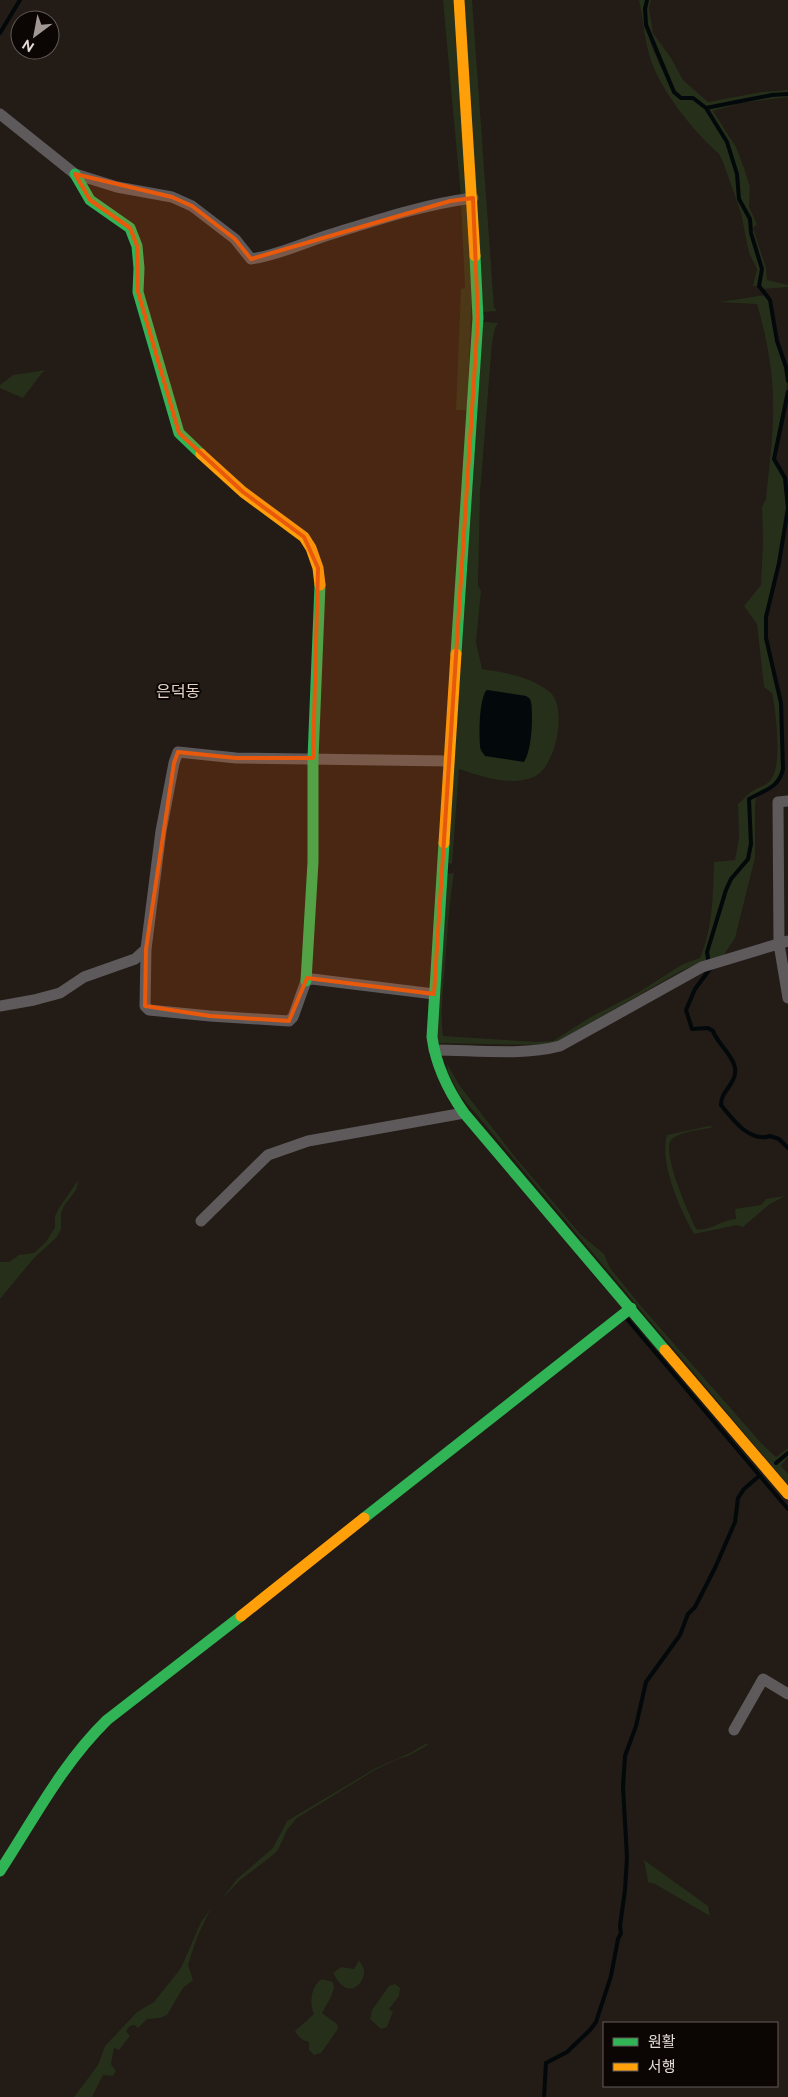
<svg xmlns="http://www.w3.org/2000/svg" width="788" height="2097" font-family="Raleway,'Noto Sans KR',sans-serif">
<style>
.green{fill:#262f19;fill-rule:evenodd}
.water{fill:#03090b}
.lines{fill:none;stroke-linecap:round;stroke-linejoin:round}
.stream{stroke:#03090b;stroke-width:4}
.street{stroke:#5e595b;stroke-width:11}
.fast{stroke:#30b455;stroke-width:11}
.slow{stroke:#ff9f0a;stroke-width:11}
.marked{fill:#e8590c;fill-opacity:0.2;stroke:#e8590c;stroke-width:4;stroke-linejoin:round}
.labels{text-anchor:middle;dominant-baseline:central;stroke-width:4;stroke-linejoin:round;paint-order:stroke}
.quarter-label{font-size:16px;fill:#e4d2c7;stroke:#0b0604}
</style>
<rect width="100%" height="100%" fill="#221b16"/>
<path class="green" d="M 443,0 L 453,0 L 467,193 L 461,197 Z
M 464,0 L 472,0 L 494,307 L 497,311 L 483,312 Z
M 639,0 L 646,0 C 639,30 661,65 673,93 L 680,99 L 692,99 L 705,108 L 726,142 L 736,175 L 738,199 L 749,220 L 750,233 L 761,269 L 758,286 L 753,286 L 757,269 L 749,253 L 741,213 L 723,162 L 719,154 C 693,131 658,88 649,54 C 644,36 643,18 639,0 Z
M 648,0 L 651,0 L 649,8 L 653,33 L 671,58 L 683,80 L 708,102 L 762,92 L 788,90 L 788,92 L 735,100 L 707,107 L 693,97 L 681,96 L 675,91 C 663,63 642,31 648,0 Z
M 788,95 L 788,97 L 741,103 L 713,111 L 736,147 L 744,168 L 750,187 L 749,207 L 757,224 L 753,228 L 766,268 L 767,280 L 788,285 L 788,287 L 763,289 L 761,285 L 763,269 L 752,233 L 751,219 L 740,198 L 735,163 L 728,141 L 708,108 L 772,96 Z
M 461,203 L 468,206 L 472,289 L 467,410 L 456,410 L 461,289 L 465,288 Z
M 765,295 L 769,300 L 772,323 L 785,367 L 787,385 L 773,459 L 784,479 L 786,508 L 778,563 L 765,617 L 765,638 L 780,703 L 782,721 L 782,769 L 780,778 L 775,784 L 748,798 L 749,844 L 747,859 L 730,878 L 724,890 L 706,951 L 707,960 L 681,971 L 555,1043 L 541,1045 L 436,1043 L 447,874 L 454,873 C 449,904 447,935 445,966 C 443,989 440,1013 443,1036 L 537,1042 L 553,1041 L 589,1018 L 639,992 L 683,964 L 700,958 C 713,928 713,894 714,862 L 735,860 L 739,838 L 738,804 C 743,800 747,794 753,791 C 758,787 765,786 770,781 C 783,767 776,711 772,693 L 764,687 L 757,624 L 744,606 L 761,585 L 763,542 L 762,507 L 766,499 C 769,467 774,434 773,402 C 773,370 766,335 757,304 L 719,302 Z
M 483,322 L 498,323 L 495,328 L 492,343 L 480,493 L 478,585 L 481,591 L 476,642 L 482,669 C 506,673 530,676 550,692 C 568,708 556,767 534,777 C 511,787 480,776 459,769 L 452,864 L 448,863 ZM 487,690 L 526,696 L 530,699 L 532,705 L 529,750 L 484,693 Z
M 46,370 L 42,373 L 23,398 L 0,388 L 0,385 L 13,375 Z
M 757,796 L 755,803 L 755,858 L 735,938 L 723,956 L 710,959 L 709,952 L 727,891 L 732,880 L 750,860 L 752,844 L 749,805 L 750,800 Z
M 447,1064 L 460,1086 L 515,1157 L 581,1235 L 604,1254 L 610,1268 L 640,1305 L 762,1444 L 776,1457 L 788,1448 L 788,1457 L 781,1466 L 788,1474 L 788,1485 L 459,1094 L 448,1072 Z
M 709,1126 L 714,1127 C 702,1130 683,1131 673,1138 C 658,1147 690,1216 696,1229 C 710,1232 722,1219 736,1219 L 735,1209 L 761,1205 L 766,1199 L 785,1196 L 770,1204 L 743,1227 L 737,1225 L 694,1234 C 680,1209 659,1163 667,1135 Z
M 79,1179 L 76,1190 L 64,1206 L 61,1213 L 61,1229 L 57,1237 L 34,1258 L 0,1299 L 0,1262 L 9,1262 L 19,1255 L 34,1253 L 46,1242 L 55,1227 L 55,1216 L 59,1208 Z
M 427,1743 L 428,1745 L 408,1756 L 398,1759 L 375,1770 L 297,1818 L 287,1830 L 278,1850 L 273,1855 L 239,1881 L 221,1900 L 237,1879 L 273,1848 L 287,1821 L 376,1768 L 410,1753 Z
M 644,1860 L 708,1906 L 710,1916 L 655,1884 L 648,1882 Z
M 211,1908 L 197,1937 L 188,1965 L 193,1980 L 183,1988 L 167,2015 L 160,2018 L 147,2019 L 138,2028 L 134,2025 L 130,2026 L 126,2031 L 130,2036 L 119,2050 L 114,2048 L 111,2064 L 116,2071 L 113,2076 L 103,2075 L 92,2097 L 74,2097 L 98,2065 L 105,2046 L 137,2012 L 154,2002 L 181,1968 L 201,1922 Z
M 359,1960 C 361,1964 364,1967 364,1971 C 365,1982 353,1994 343,1986 C 338,1983 336,1977 333,1973 L 341,1967 L 354,1969 Z
M 322,1979 L 333,1982 L 334,1988 L 331,1997 L 322,2013 L 337,2024 L 338,2029 L 321,2053 L 314,2055 L 309,2050 L 309,2042 C 303,2041 298,2037 295,2031 L 314,2014 C 309,2004 311,1985 322,1979 Z
M 395,1984 L 400,1988 L 399,1996 L 389,2009 L 393,2012 L 387,2027 L 381,2029 L 370,2019 L 372,2010 L 389,1986 Z"/>
<path class="water" d="M 487,690 L 526,696 L 530,699 C 534,712 532,751 524,762 L 485,756 C 483,753 480,750 480,746 C 479,733 479,698 487,690 Z"/>
<g class="lines">
<path class="stream" d="M 647,0 L 645,9 L 646,25 L 674,92 L 681,98 L 693,98 L 706,108 L 727,142 L 737,174 L 739,199 L 750,219 L 751,233 L 762,269 L 759,286 L 770,300 L 777,341 L 786,367 L 788,381
M 0,33 L 20,0
M 706,108 L 772,95 L 788,94
M 708,959 L 707,952 L 726,890 L 731,879 L 748,859 L 751,844 L 749,799 C 764,790 779,788 783,769 L 781,703 L 766,638 L 766,617 L 779,563 L 788,508 L 785,478 L 774,459 L 788,392
M 710,969 L 695,989 L 686,1010 L 692,1029 L 708,1028 L 713,1031 C 718,1046 743,1062 733,1080 C 728,1090 721,1094 721,1105 C 732,1119 750,1143 770,1136 L 779,1139 L 788,1148
M 628,1320 L 788,1509
M 776,1463 L 788,1453
M 544,2097 L 546,2063 L 567,2052 L 590,2030 L 596,2022 L 611,1976 L 618,1939 L 621,1933 L 620,1926 L 625,1890 L 627,1857 L 623,1787 L 625,1756 L 636,1726 L 646,1682 L 680,1635 L 688,1614 L 695,1607 L 715,1568 L 735,1522 L 738,1498 L 744,1489 L 759,1476"/>
<path class="street" d="M 0,114 L 75,174 L 117,187 L 172,197 L 192,206 L 235,239 L 251,259 C 280,255 307,241 335,233 C 380,219 426,204 473,198
M 788,801 L 778,802 L 779,944 L 788,998
M 434,994 L 312,979 L 306,981 L 293,1017 L 289,1021 L 210,1016 L 149,1010 L 145,1006 L 146,949 L 161,831 L 174,763 L 178,752 L 236,758 L 449,761
M 0,1006 L 34,1000 L 60,993 L 84,977 L 135,959 L 146,949
M 434,1050 C 473,1050 522,1056 560,1046 L 702,967 L 788,941
M 201,1221 L 268,1155 L 308,1141 L 464,1113
M 734,1730 L 763,1679 L 788,1694"/>
<path class="fast" d="M 75,174 L 90,200 L 130,228 L 137,246 L 139,268 L 138,292 L 179,433 L 201,454
M 456,654 L 478,318 L 475,256
M 444,843 L 432,1037 C 436,1066 447,1089 464,1113 L 665,1350
M 306,981 L 313,862 L 313,758 L 320,585
M 364,1518 L 631,1308
M 0,1871 C 34,1819 62,1764 107,1720 L 241,1616"/>
<path class="slow" d="M 459,0 L 475,256
M 201,454 L 243,492 L 304,537 L 311,548 L 318,568 L 320,585
M 444,843 L 456,654
M 665,1350 L 788,1494
M 241,1616 L 364,1518"/>
</g>
<path class="marked" d="M 75,174 L 172,197 L 192,206 L 235,239 L 251,259 L 450,201 L 473,198 L 478,318 L 434,994 L 307,978 L 289,1021 L 210,1016 L 145,1006 L 146,949 L 174,763 L 178,752 L 236,758 L 313,758 L 318,568 L 304,537 L 243,492 L 179,433 L 138,292 L 137,246 L 130,228 L 90,200 Z"/>
<g class="labels">
<g class="quarter-label">
<text x="178" y="691">은덕동</text>
</g>
</g>
<rect x="603" y="2022" width="175" height="65" fill="#0b0604" stroke="#625c58"/>
<rect x="613" y="2038" width="25" height="8" fill="#30b455" stroke="#625c58"/>
<text x="648" y="2047" font-size="15" fill="#e5dcd7">원활</text>
<rect x="613" y="2063" width="25" height="8" fill="#ff9f0a" stroke="#625c58"/>
<text x="648" y="2072" font-size="15" fill="#e5dcd7">서행</text>
<g transform="translate(35 35) rotate(212)"><circle r="24" fill="#0b0604" stroke="#625c58"/>
<path d="M0-4L9 19L0 12L-9 19Z" fill="#a19893"/>
<text y="-8" font-size="14" font-weight="bold" text-anchor="middle" fill="#e5dcd7">N</text>
</g>
</svg>
